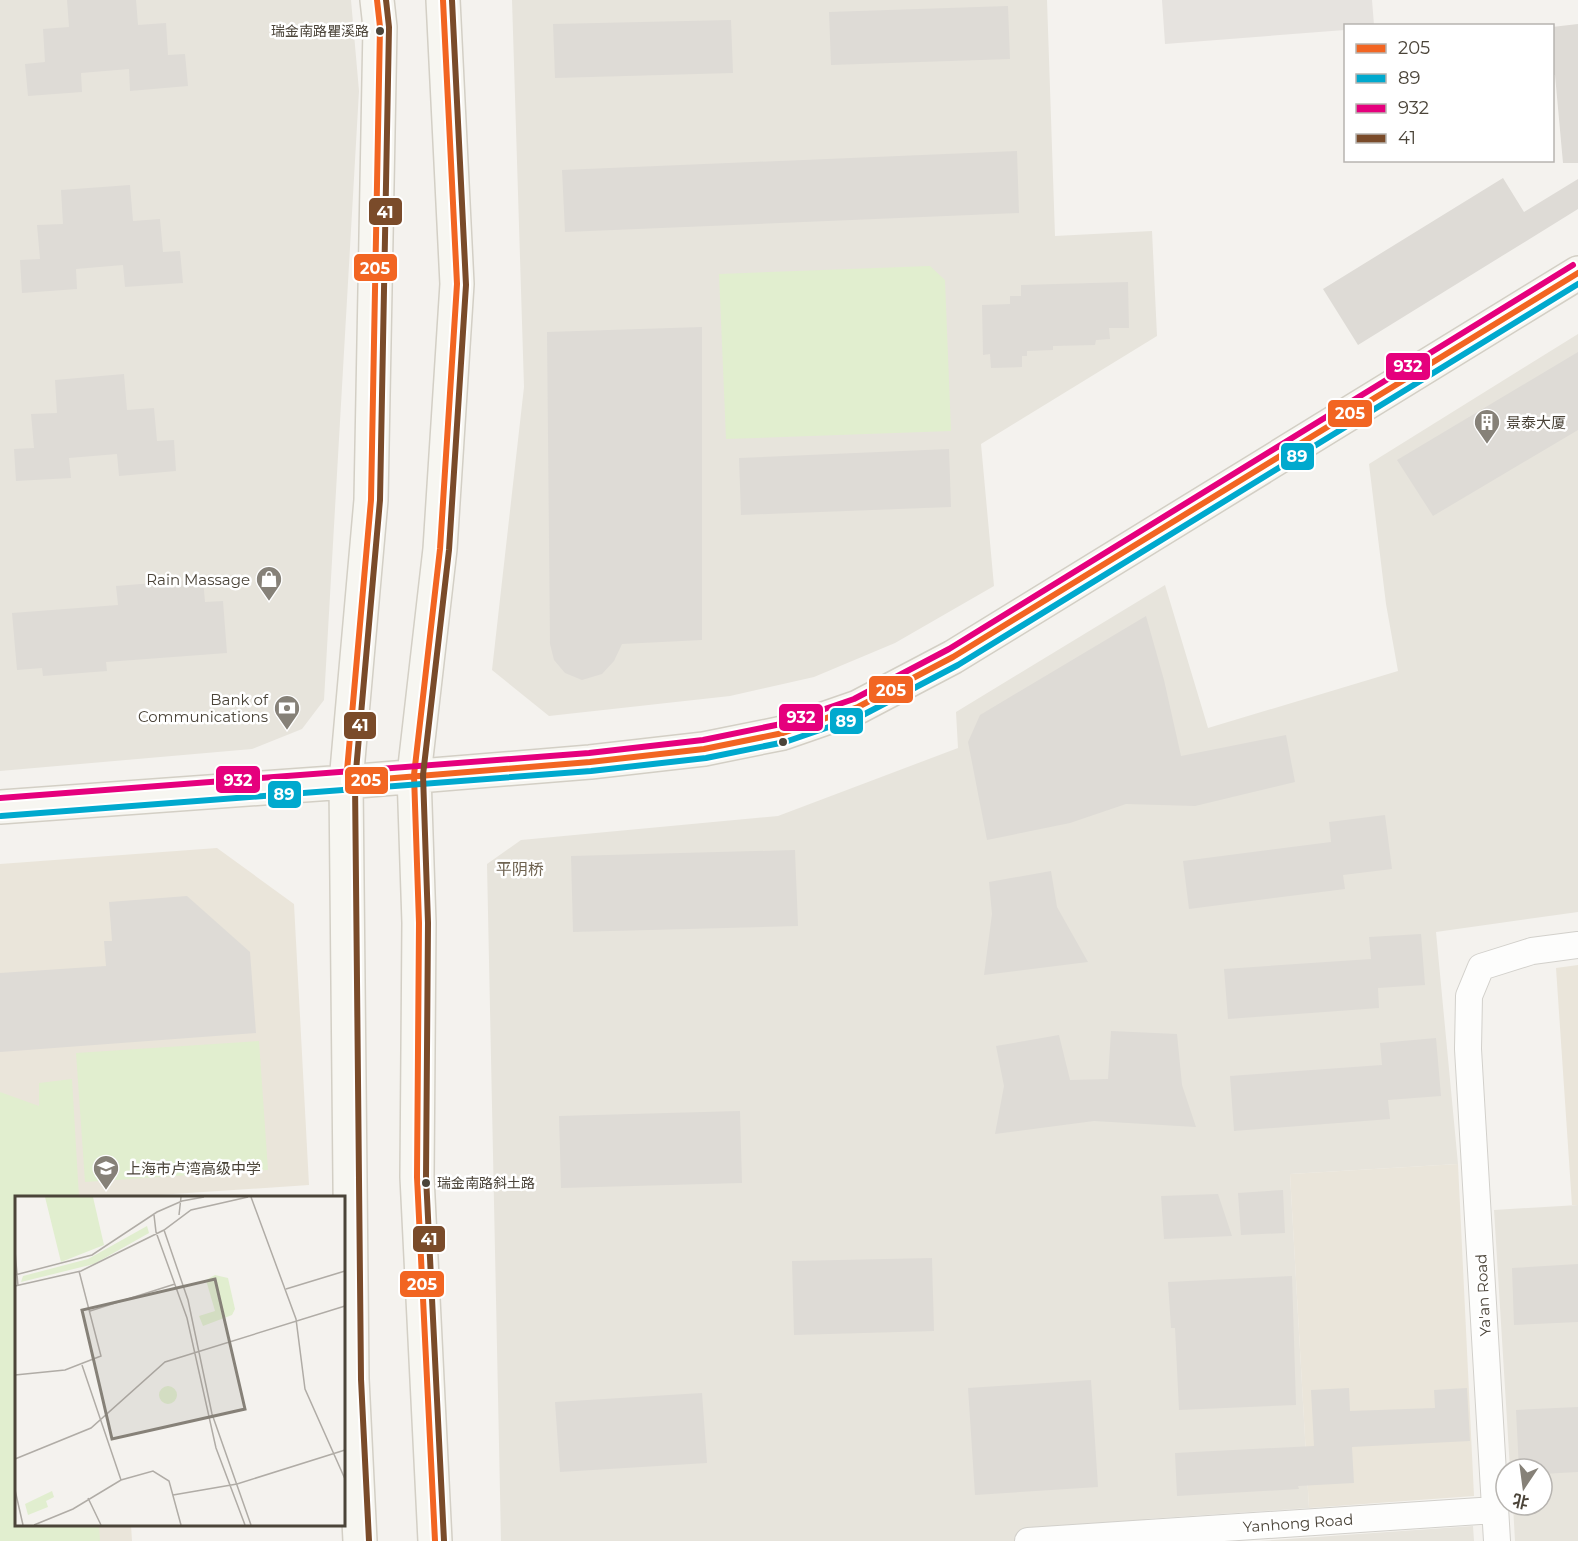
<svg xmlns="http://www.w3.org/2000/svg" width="1578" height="1541" font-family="Montserrat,'Noto Sans SC',sans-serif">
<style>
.residential{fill:#e7e4dc}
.education{fill:#eae5da}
.green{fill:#e1eecf}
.parking{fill:#e6e3df}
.building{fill:#dedbd6}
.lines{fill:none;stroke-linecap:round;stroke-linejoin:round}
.street-casing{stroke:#d2d0cb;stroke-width:28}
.secondary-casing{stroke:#d3cfc5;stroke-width:36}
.street{stroke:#fdfdfc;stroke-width:26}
.secondary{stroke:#f7f6f1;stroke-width:33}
.bus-1-casing{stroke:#fff;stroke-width:10}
.bus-2-casing{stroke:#fff;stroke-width:10}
.bus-3-casing{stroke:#fff;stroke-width:10}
.bus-4-casing{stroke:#fff;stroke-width:10}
.bus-1{stroke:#f26522;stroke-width:6}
.bus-2{stroke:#00a9ce;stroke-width:6}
.bus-3{stroke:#e5007d;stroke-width:6}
.bus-4{stroke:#7a4b2a;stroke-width:6}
.bus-dot{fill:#4b4439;stroke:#fff;stroke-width:2}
.labels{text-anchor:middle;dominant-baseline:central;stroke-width:5;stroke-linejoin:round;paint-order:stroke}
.bus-label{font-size:14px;fill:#4b4439;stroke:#fff;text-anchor:end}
.poi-label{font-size:15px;fill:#4b4439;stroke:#fff;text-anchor:start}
.street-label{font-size:15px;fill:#4b4439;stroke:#fff}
.neighbourhood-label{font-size:16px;fill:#6e6250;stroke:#fff}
.inset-road{fill:none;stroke:#b0aca6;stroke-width:1.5}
.view{fill:#868178;fill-opacity:0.15;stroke:#868178;stroke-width:3}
.inset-edge{fill:none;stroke:#4b4439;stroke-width:3}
.line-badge{stroke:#fff;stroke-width:2}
.badge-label{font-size:16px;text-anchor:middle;font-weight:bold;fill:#fff}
</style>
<rect width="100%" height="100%" fill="#f4f2ee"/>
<path class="residential" d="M 0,0 L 351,0 L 359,91 L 324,700 L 302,729 L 252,749 L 0,771 Z
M 512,0 L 1047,0 L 1055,236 L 1152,231 L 1157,336 L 981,444 L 994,586 L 895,643 L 814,677 L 730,696 L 549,716 L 492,670 L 524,387 Z
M 1578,334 L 1578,912 L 1436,932 L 1458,1164 L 1290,1174 L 1309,1508 L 1146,1519 L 1147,1541 L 501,1541 L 487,864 L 521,840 L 778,816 L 958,748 L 956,712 L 1165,585 L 1208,728 L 1398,671 L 1386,604 L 1369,464 Z
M 1578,1205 L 1578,1541 L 1515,1541 L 1513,1505 L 1542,1505 L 1542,1469 L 1510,1469 L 1494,1210 Z
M 1473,1526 L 1474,1541 L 1260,1541 Z"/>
<path class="education" d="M 217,848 L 294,904 L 309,1185 L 113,1198 L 16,1198 L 16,1524 L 131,1525 L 132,1541 L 0,1541 L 0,864 Z
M 1578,965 L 1578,1205 L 1572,1205 L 1556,968 Z
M 1458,1164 L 1474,1496 L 1309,1508 L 1290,1174 Z"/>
<path class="green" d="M 930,266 L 945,280 L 951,431 L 726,439 L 719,274 Z
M 259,1041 L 268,1170 L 85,1182 L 76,1053 Z
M 72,1079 L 79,1197 L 16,1198 L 16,1524 L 99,1525 L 100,1541 L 0,1541 L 0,1092 L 39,1106 L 39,1083 Z"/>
<path class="parking" d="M 1162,0 L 1372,0 L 1374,25 L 1346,26 L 1345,30 L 1165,44 Z"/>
<path class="building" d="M 67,0 L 136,0 L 138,25 L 166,23 L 168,55 L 185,54 L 188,86 L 130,91 L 129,69 L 81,73 L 82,92 L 28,96 L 25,64 L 45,62 L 43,29 L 69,27 Z
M 1008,6 L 1010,59 L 831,65 L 829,12 Z
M 731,20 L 733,73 L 555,78 L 553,24 Z
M 1578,24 L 1578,163 L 1563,163 L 1555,75 L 1552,75 L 1552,27 Z
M 1017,151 L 1019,213 L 565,232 L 562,170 Z
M 1503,178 L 1524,212 L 1578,179 L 1578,209 L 1358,345 L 1323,289 Z
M 130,185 L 133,221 L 160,219 L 163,252 L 180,251 L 183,283 L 125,287 L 123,265 L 76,269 L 77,289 L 22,293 L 20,260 L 40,259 L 37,225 L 63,224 L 61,190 Z
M 1128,282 L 1129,328 L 1109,328 L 1110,339 L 1096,340 L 1095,345 L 1053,346 L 1053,350 L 1027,351 L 1027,356 L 1022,356 L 1022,367 L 991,368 L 990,354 L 983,355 L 982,305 L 1010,304 L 1010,296 L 1021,296 L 1021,285 Z
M 702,327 L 702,640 L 622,644 L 614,661 L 602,674 L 582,680 L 565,673 L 554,660 L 550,644 L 547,332 Z
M 1578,352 L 1578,430 L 1433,516 L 1397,460 Z
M 124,374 L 127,410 L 154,408 L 157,441 L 174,440 L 176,471 L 119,476 L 117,454 L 69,458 L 71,478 L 16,481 L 14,449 L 34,448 L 31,414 L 57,413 L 55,380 Z
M 949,449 L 951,507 L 741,515 L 739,458 Z
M 203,579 L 205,602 L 223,601 L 227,653 L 106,662 L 107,671 L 43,676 L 42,668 L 17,670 L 12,613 L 118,605 L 116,586 Z
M 1146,616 L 1164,680 L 1181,756 L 1286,735 L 1295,782 L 1195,806 L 1126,804 L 1070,823 L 987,840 L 968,742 L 980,715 Z
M 1385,815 L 1392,869 L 1343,875 L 1345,889 L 1189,909 L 1183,861 L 1331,842 L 1329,822 Z
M 795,850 L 798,926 L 573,932 L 571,856 Z
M 1051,871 L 1057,907 L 1088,962 L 984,975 L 992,914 L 989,882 Z
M 187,896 L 250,952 L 256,1033 L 0,1052 L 0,973 L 106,966 L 104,941 L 112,941 L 109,902 Z
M 1421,934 L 1425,985 L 1378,988 L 1379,1008 L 1228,1019 L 1224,969 L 1371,959 L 1369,937 Z
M 1111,1031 L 1177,1034 L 1182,1085 L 1196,1127 L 1094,1121 L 995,1134 L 1004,1086 L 996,1046 L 1059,1035 L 1070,1080 L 1108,1079 Z
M 1436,1038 L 1441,1096 L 1388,1100 L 1390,1119 L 1234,1131 L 1230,1076 L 1382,1065 L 1380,1043 Z
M 740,1111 L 742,1183 L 561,1188 L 559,1116 Z
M 1283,1190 L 1285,1233 L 1241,1235 L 1238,1193 Z
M 1218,1194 L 1232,1236 L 1164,1239 L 1161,1196 Z
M 932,1258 L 934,1331 L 794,1335 L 792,1261 Z
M 1578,1264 L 1578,1322 L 1514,1325 L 1512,1268 Z
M 1292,1276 L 1296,1405 L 1179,1410 L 1175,1328 L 1171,1328 L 1168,1282 Z
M 1091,1380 L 1098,1487 L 975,1495 L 968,1388 Z
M 1349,1388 L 1350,1411 L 1435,1408 L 1434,1390 L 1467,1388 L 1470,1441 L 1352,1447 L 1354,1483 L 1298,1486 L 1299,1489 L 1177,1496 L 1175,1453 L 1314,1446 L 1311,1390 Z
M 702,1393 L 707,1463 L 560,1472 L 555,1402 Z
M 1578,1407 L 1578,1472 L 1542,1474 L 1542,1469 L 1519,1469 L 1516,1410 Z"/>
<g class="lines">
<g class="street-casing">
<path id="street" d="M 1028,1541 L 1495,1510
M 1497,1541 L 1468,1049 L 1469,996 L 1481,967 L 1532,951 L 1578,945"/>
</g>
<g class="secondary-casing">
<path id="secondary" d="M 0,807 L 346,782 L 590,762 L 704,749 L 783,733 L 858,707 L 953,657 L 1578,273
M 360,1541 L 352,1379 L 346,782 L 371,500 L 380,27 L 377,0
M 435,1541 L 417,1177 L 419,923 L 414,775 L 440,549 L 457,284 L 443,0"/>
</g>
<use href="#street" class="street"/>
<use href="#secondary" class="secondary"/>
<g class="bus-1-casing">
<path id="bus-1" d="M 377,0 L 380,27 L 371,500 L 346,782 L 590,762 L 704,749 L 783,733 L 858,707 L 953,657 L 1578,273
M 435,1541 L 417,1177 L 419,923 L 414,775 L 440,549 L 457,284 L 443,0"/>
</g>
<g class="bus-2-casing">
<path id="bus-2" d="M 1,816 L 591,771 L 706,758 L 785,742 L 861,716 L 958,665 L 1578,284"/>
</g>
<g class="bus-3-casing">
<path id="bus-3" d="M 0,798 L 589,753 L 703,740 L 781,724 L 854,699 L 949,649 L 1573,265"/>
</g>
<g class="bus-4-casing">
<path id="bus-4" d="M 369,1541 L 361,1379 L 355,782 L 380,500 L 389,27 L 386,0
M 444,1541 L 426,1177 L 428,923 L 423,775 L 449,550 L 466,285 L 452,0"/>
</g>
<use href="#bus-1" class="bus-1"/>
<use href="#bus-2" class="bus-2"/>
<use href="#bus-3" class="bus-3"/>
<use href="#bus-4" class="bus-4"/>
</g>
<defs>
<g id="building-pin" transform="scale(1.35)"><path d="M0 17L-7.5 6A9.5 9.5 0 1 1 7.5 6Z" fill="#868178" stroke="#fff"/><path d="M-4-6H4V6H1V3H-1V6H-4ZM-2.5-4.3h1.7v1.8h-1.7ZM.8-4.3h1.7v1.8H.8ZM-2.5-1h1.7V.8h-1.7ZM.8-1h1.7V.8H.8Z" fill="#fff"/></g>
<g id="shop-pin" transform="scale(1.35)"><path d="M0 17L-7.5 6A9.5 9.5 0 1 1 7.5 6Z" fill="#868178" stroke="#fff"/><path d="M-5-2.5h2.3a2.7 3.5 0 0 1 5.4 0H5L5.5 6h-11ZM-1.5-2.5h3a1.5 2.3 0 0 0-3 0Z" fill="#fff"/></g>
<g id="bank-pin" transform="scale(1.35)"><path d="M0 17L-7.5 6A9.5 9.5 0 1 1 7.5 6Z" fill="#868178" stroke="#fff"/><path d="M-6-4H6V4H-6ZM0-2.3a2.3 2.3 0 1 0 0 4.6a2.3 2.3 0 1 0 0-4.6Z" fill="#fff"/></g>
<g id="school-pin" transform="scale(1.35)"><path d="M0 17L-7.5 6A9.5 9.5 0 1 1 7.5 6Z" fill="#868178" stroke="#fff"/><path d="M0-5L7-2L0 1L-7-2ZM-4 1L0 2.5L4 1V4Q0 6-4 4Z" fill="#fff"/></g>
</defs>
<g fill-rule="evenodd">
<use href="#building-pin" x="1487" y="422"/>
<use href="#shop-pin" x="269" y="579"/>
<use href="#bank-pin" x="287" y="708"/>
<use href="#school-pin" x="106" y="1168"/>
</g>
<g class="bus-dot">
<circle cx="380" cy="31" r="5"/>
<circle cx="783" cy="742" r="5"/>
<circle cx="426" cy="1183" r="5"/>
</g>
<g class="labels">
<g class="bus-label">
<text x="369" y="31">瑞金南路瞿溪路</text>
<text x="437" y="1183" text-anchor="start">瑞金南路斜土路</text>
</g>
<g class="poi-label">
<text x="1506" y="422">景泰大厦</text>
<text x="250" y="579" text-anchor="end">Rain Massage</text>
<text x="268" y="699" text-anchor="end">Bank of<tspan x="268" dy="17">Communications</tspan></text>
<text x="126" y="1168">上海市卢湾高级中学</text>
</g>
<g class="street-label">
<text transform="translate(1483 1295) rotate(-93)">Ya'an Road</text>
<text transform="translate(1298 1523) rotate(-4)">Yanhong Road</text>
</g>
<g class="neighbourhood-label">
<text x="520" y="869">平阴桥</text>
</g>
</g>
<g transform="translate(15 1196)">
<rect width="330" height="330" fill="#f4f2ee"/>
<path d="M 30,1 L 78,1 L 89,49 L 46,66 ZM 132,30 L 134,37 L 79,68 L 6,86 L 8,80 L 73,63 ZM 200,79 L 213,82 L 220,113 L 217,119 L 188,130 L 184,120 L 200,115 L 191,84 ZM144 199a9 9 0 1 1 18 0a9 9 0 1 1-18 0ZM 37,295 L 39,301 L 31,305 L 33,311 L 13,319 L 10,308 Z" fill="#e1eecf"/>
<path class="inset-road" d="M 236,1 L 281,123 L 290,193 L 330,283M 139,19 L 141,36 L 172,122 L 201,252 L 230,329M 164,19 L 166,1M 149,34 L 173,104 L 197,218 L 236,329M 0,55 L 3,90M 0,79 L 77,59 L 142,16 L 167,5 L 189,1M 0,90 L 66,75 L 149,34 L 176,14 L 233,1M 271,93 L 330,75M 75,115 L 160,88M 67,169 L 106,284M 0,179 L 50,174 L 86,160 L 64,75M 0,263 L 76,232 L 150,166 L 330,110M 0,294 L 8,329M 158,299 L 222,288 L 330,254M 73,302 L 86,329M 19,329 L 58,313 L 106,284 L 138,275 L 154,285 L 166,329"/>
<path class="view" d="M 200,83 L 230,213 L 97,243 L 67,114 Z"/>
<rect width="330" height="330" class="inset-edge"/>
</g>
<g class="line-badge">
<rect x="368" y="197" width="35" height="29" rx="6" fill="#7a4b2a"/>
<rect x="353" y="253" width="45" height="29" rx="6" fill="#f26522"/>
<rect x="1385" y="352" width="46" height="29" rx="6" fill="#e5007d"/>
<rect x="1327" y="399" width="46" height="29" rx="6" fill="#f26522"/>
<rect x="1280" y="442" width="35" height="29" rx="6" fill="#00a9ce"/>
<rect x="868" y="675" width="46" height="29" rx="6" fill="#f26522"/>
<rect x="778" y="703" width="46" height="29" rx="6" fill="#e5007d"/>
<rect x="829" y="707" width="35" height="28" rx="6" fill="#00a9ce"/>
<rect x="343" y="711" width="34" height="29" rx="6" fill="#7a4b2a"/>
<rect x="215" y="765" width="46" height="29" rx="6" fill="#e5007d"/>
<rect x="344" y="766" width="45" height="29" rx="6" fill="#f26522"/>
<rect x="267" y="780" width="35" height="29" rx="6" fill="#00a9ce"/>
<rect x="412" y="1225" width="34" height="28" rx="6" fill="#7a4b2a"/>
<rect x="399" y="1270" width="46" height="28" rx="6" fill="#f26522"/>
</g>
<g class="badge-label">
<text x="385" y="218">41</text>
<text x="375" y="274">205</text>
<text x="1408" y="372">932</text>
<text x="1350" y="419">205</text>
<text x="1297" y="462">89</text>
<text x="891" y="696">205</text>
<text x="801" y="723">932</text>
<text x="846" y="727">89</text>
<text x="360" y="731">41</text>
<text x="238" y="786">932</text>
<text x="366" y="786">205</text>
<text x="284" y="800">89</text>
<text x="429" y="1245">41</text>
<text x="422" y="1290">205</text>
</g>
<rect x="1344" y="24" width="210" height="138" fill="#ffffff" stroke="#b7b4b0" stroke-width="1.5"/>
<rect x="1356" y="44" width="30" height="9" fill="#f26522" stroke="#b7b4b0" stroke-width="1.5"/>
<text x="1398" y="54" font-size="18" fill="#4b4439">205</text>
<rect x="1356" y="74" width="30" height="9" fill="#00a9ce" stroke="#b7b4b0" stroke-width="1.5"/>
<text x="1398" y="84" font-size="18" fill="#4b4439">89</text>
<rect x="1356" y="104" width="30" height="9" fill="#e5007d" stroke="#b7b4b0" stroke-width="1.5"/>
<text x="1398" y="114" font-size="18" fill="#4b4439">932</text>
<rect x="1356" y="134" width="30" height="9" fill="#7a4b2a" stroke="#b7b4b0" stroke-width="1.5"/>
<text x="1398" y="144" font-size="18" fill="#4b4439">41</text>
<g transform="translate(1524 1487) rotate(193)"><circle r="28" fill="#ffffff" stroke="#b7b4b0" stroke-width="1.5"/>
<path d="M0-4.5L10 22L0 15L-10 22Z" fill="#868178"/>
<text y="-9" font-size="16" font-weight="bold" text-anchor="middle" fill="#4b4439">北</text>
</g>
</svg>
